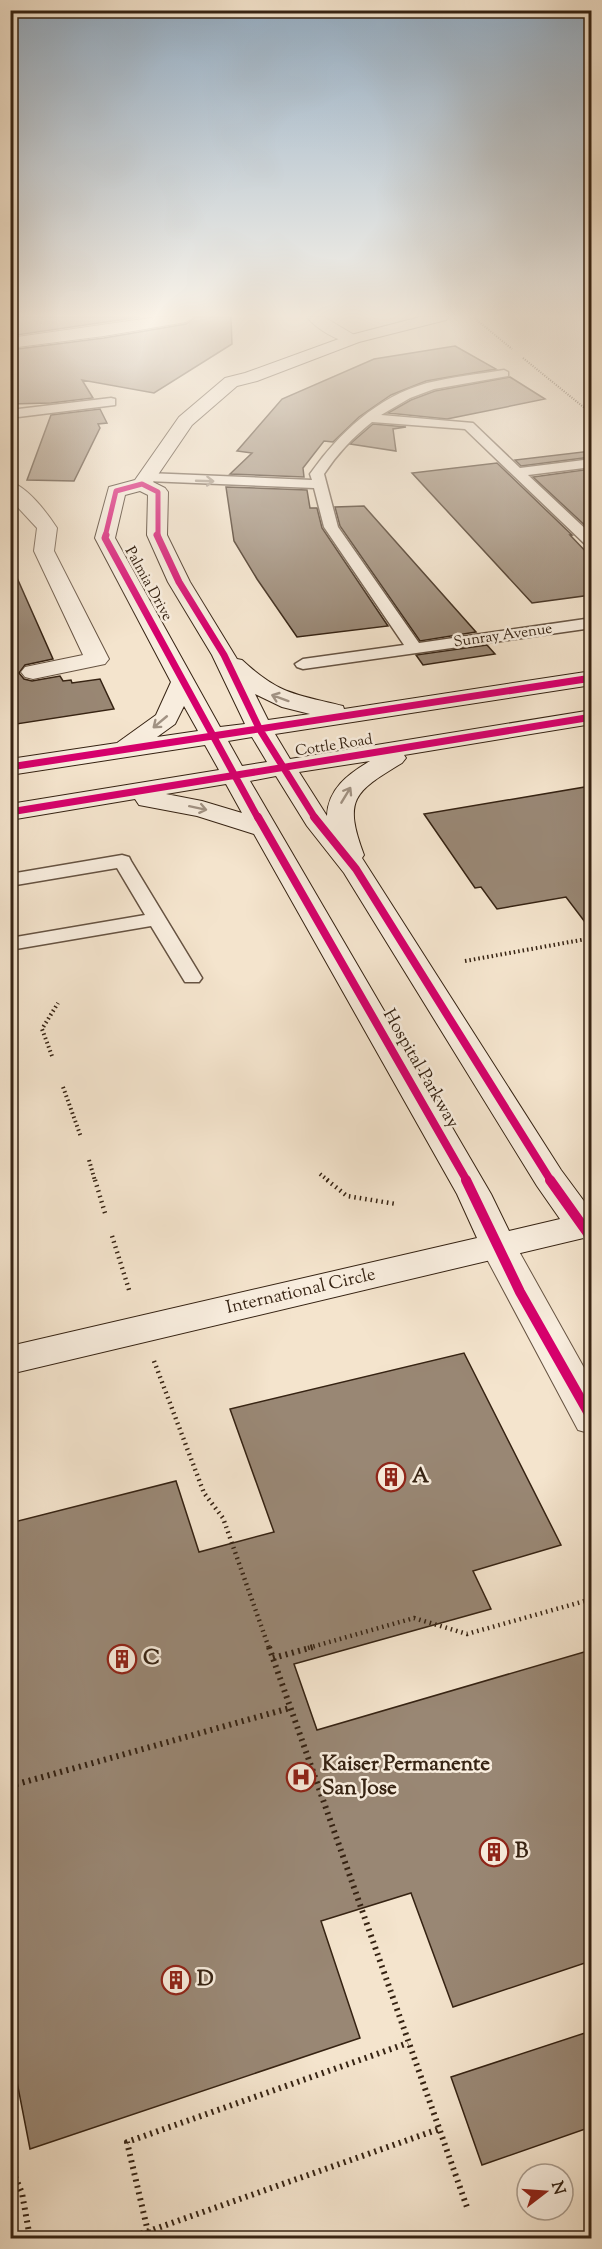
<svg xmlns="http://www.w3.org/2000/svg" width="602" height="2249" font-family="'Sorts Mill Goudy',serif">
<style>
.building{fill:#998774;stroke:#362313;stroke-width:1.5}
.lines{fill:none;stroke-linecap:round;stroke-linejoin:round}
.lane-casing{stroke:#665342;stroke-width:3}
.street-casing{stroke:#665342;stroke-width:2}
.secondary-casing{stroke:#362313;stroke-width:2}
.path-far3{stroke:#362313;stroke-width:2;stroke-dasharray:1 1.5;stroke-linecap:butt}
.path-far2{stroke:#362313;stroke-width:4;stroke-dasharray:1.5 3;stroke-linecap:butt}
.path-far1{stroke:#362313;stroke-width:4.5;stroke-dasharray:1.5 4;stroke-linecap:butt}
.path{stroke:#362313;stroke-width:6;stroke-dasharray:2 4.5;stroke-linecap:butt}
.lane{fill:#f8edde;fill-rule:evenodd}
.street{fill:#f8edde;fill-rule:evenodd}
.secondary{fill:#f8edde;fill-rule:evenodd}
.cycleway-far3-casing{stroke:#f8edde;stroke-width:8}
.cycleway-far2-casing{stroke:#f8edde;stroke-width:10}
.cycleway-far1-casing{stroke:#f8edde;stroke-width:12}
.cycleway-casing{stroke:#f8edde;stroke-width:14}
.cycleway-far3{stroke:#d6006c;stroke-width:5}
.cycleway-far2{stroke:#d6006c;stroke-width:7}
.cycleway-far1{stroke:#d6006c;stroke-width:8}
.cycleway{stroke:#d6006c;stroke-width:10}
.oneway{stroke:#a19283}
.labels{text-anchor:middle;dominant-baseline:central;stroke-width:5;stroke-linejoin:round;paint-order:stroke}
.far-street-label{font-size:15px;fill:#362313;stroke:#f8edde}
.street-label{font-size:18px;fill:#362313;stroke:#f8edde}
.near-poi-label{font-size:21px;font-weight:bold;fill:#362313;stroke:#f8edde;text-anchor:start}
</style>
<rect width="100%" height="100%" fill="#f4e4cd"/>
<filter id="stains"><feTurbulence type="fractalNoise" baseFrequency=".00333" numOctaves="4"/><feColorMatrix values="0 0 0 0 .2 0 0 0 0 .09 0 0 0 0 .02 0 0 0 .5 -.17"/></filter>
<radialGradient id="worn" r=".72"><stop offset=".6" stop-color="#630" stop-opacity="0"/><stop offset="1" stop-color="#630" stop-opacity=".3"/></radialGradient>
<path class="building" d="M 10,317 L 140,317 L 10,336 Z
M 196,317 L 231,317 L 232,344 L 154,393 L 82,380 L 93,398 L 51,403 L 10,404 L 10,350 L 104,338 L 186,324 Z
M 455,346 L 496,369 L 426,381 L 391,395 L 359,417 L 333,442 L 324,441 L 303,468 L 304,477 L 230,474 L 252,453 L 237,451 L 282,399 L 374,359 Z
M 510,377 L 545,399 L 447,419 L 388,413 L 411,400 L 435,391 Z
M 100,409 L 107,423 L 98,424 L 100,428 L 74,481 L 27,480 L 51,415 Z
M 373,424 L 406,427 L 393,429 L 396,451 L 350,444 Z
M 591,451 L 591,457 L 521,466 L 515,460 Z
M 497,463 L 572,535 L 570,535 L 591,557 L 591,595 L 532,603 L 412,473 Z
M 591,469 L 591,531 L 533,477 Z
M 226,487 L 307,490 L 310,508 L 317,508 L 322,528 L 388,626 L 297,637 L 257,579 L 234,541 Z
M 364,506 L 476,632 L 420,641 L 340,526 L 335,507 Z
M 10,562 L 53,659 L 25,665 L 19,673 L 24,679 L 32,681 L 60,676 L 63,681 L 71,680 L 72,683 L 100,679 L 114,709 L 10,725 Z
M 487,645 L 495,654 L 423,665 L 416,655 Z
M 591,786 L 591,930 L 566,897 L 497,909 L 481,887 L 475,888 L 424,814 Z
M 464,1353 L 561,1545 L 473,1571 L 491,1609 L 294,1664 L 317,1730 L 591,1650 L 591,1961 L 453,2007 L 411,1893 L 321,1921 L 360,2038 L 30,2149 L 10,2046 L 10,1523 L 176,1481 L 199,1552 L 274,1532 L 230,1409 Z
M 591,2031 L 591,2127 L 482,2165 L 451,2077 Z"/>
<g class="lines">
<g class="lane-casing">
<path id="lane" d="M 504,370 L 508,372 L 508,376 L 434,389 L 410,398 L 381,415 L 473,423 L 520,468 L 592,459 L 592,467 L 528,475 L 592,535 L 592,547 L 587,546 L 465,429 L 372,422 C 353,437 337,454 324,474 L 338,527 L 419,643 L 592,618 L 592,628 L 303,669 L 297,667 L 295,664 L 303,659 L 404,645 L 324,527 L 314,488 L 147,481 L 140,477 L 147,473 L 312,480 L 310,474 C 339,433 377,397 427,383 C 452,377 478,374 504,370 Z
M 111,398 L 115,399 L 115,405 L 10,418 L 10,410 Z
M 122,855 L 129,857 L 131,861 L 202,978 L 199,982 L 185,982 L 151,926 L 10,950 L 10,938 L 145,915 L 117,868 L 10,886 L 10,874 Z"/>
</g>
<g class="street-casing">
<path id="street" d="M 157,317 L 194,317 L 186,322 L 104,336 L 10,348 L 10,338 Z
M 307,317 L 324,317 L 361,339 L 353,344 C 337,340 317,330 307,317 Z
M 10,482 C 27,486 48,514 57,528 L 54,551 L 109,659 L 105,664 L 33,679 L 25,677 L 21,672 L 25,667 L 83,655 L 34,551 L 37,528 L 10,499 Z
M 498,1233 L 511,1237 L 592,1382 L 592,1434 L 578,1430 L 480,1246 L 485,1237 Z"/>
</g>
<g class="secondary-casing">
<path id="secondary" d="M 420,317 L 448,317 L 446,320 L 359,342 L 257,381 L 237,386 L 192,425 L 153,482 L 165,488 L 168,492 L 167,535 L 190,582 L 237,659 L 242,660 C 280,695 295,694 343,706 L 344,709 L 592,671 L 592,685 L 275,734 L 290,759 L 592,710 L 592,724 L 404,755 L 406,758 L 402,763 C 354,792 343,799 364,855 L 362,858 L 561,1170 L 592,1212 L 592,1236 L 10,1374 L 10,1346 L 477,1238 L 457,1194 L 254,834 L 197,816 L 139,805 L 135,799 L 10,820 L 10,804 L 219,770 L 205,745 L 10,775 L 10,759 L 117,743 L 156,715 L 171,682 L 95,538 L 109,487 L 135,480 L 179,417 L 225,378 L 245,373 L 347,336 ZM 140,491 L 148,495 L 147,535 L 168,582 L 212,655 L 245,724 L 220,727 L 115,538 L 125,495 ZM 255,694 L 282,707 L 310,714 L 268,720 ZM 184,706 L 198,731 L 157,737 L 175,724 ZM 252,737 L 267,762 L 242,766 L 228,741 ZM 370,761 C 348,774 328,789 327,816 L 299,772 ZM 276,776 L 307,826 L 344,873 L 537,1186 L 560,1219 L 509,1231 L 491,1194 L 250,781 ZM 226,784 L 242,813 L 202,801 L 166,794 Z"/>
</g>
<path class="path-far3" d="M 473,317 L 512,349
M 523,358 L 592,414"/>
<path class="path-far2" d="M 465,961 L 592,938
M 52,1056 L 42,1029 L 58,1003
M 63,1087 L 81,1137
M 89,1160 L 95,1181
M 320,1174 L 329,1181"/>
<path class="path-far1" d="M 95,1180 L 105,1213
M 327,1180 L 347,1196 L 396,1204
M 112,1236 L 130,1293
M 154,1361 L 204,1493 L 223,1518 L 269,1648
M 308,1648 L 414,1618 L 467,1634 L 592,1599"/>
<path class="path" d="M 269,1647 L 468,2210
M 273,1658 L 313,1647
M 10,1786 L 290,1708
M 10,2165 L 22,2193 L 30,2238
M 148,2232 L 127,2142 L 408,2043
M 129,2238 L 439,2129"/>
<use href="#lane" class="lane"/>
<use href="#street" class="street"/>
<use href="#secondary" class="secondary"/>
<g class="cycleway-far3-casing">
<path id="cycleway-far3" d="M 105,537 L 116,491 L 142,484 L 158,492 L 158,537"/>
</g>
<g class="cycleway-far2-casing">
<path id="cycleway-far2" d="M 106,535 L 105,538 L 258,818
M 157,535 L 179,582 L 224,655 L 260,730 L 315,818
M 10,767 L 592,678
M 10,812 L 592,717"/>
</g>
<g class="cycleway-far1-casing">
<path id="cycleway-far1" d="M 258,817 L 467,1181
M 314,817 L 356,869 L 551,1181"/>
</g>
<g class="cycleway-casing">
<path id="cycleway" d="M 466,1180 L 520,1292 L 592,1419
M 550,1180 L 592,1239"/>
</g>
<use href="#cycleway-far3" class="cycleway-far3"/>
<use href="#cycleway-far2" class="cycleway-far2"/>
<use href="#cycleway-far1" class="cycleway-far1"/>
<use href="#cycleway" class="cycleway"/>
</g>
<defs><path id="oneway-shaft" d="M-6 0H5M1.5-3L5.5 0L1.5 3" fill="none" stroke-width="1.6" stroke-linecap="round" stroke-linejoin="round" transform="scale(1.5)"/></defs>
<g class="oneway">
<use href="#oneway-shaft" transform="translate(205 481) rotate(2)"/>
<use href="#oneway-shaft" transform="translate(280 698) rotate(-160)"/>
<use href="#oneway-shaft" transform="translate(160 722) rotate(140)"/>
<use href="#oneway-shaft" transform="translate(346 795) rotate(-59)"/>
<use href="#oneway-shaft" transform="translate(198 808) rotate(12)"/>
</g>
<linearGradient id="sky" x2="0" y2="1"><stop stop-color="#93adc4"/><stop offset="0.5" stop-color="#faf3e8"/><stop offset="1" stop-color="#faf3e8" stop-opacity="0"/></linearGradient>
<rect width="602" height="632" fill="url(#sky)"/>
<defs>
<g id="building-ring" transform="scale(1.5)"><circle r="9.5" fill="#f8edde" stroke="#8f2418" stroke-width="1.5"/><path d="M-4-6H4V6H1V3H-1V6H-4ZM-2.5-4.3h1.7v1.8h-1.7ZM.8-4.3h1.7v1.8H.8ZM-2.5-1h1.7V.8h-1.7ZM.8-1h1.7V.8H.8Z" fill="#8f2418"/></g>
<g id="hospital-ring" transform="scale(1.5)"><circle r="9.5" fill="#f8edde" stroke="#8f2418" stroke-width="1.5"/><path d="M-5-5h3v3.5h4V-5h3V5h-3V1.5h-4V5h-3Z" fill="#8f2418"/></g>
</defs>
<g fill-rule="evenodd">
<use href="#building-ring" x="391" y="1477"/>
<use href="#building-ring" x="122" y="1659"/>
<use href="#hospital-ring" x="301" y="1777"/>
<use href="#building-ring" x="494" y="1852"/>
<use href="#building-ring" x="176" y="1980"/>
</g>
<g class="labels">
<g class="far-street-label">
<text transform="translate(148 584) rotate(61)">Palmia Drive</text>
<text transform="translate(503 636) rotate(-8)">Sunray Avenue</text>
<text transform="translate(334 746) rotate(-9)">Cottle Road</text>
</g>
<g class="street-label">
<text transform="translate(420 1069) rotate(60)">Hospital Parkway</text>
<text transform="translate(301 1292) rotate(-13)">International Circle</text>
</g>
<g class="near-poi-label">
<text x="412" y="1477">A</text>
<text x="143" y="1659">C</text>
<text x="322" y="1765">Kaiser Permanente<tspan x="322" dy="24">San Jose</tspan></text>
<text x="515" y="1852">B</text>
<text x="197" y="1980">D</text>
</g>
</g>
<rect width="602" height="2249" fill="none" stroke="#f4e4cd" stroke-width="36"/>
<rect x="12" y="12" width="578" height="2225" fill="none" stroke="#362313" stroke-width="3"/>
<rect x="18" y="18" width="566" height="2213" fill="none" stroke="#362313" stroke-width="1.5"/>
<g transform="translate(545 2192) rotate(73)"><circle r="28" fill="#f8edde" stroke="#aa9c8d" stroke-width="1.5"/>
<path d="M0-4.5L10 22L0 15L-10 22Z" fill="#8f2418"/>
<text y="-9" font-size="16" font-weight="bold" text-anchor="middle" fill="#362313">N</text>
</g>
<rect width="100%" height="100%" filter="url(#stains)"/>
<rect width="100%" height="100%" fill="url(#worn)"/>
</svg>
